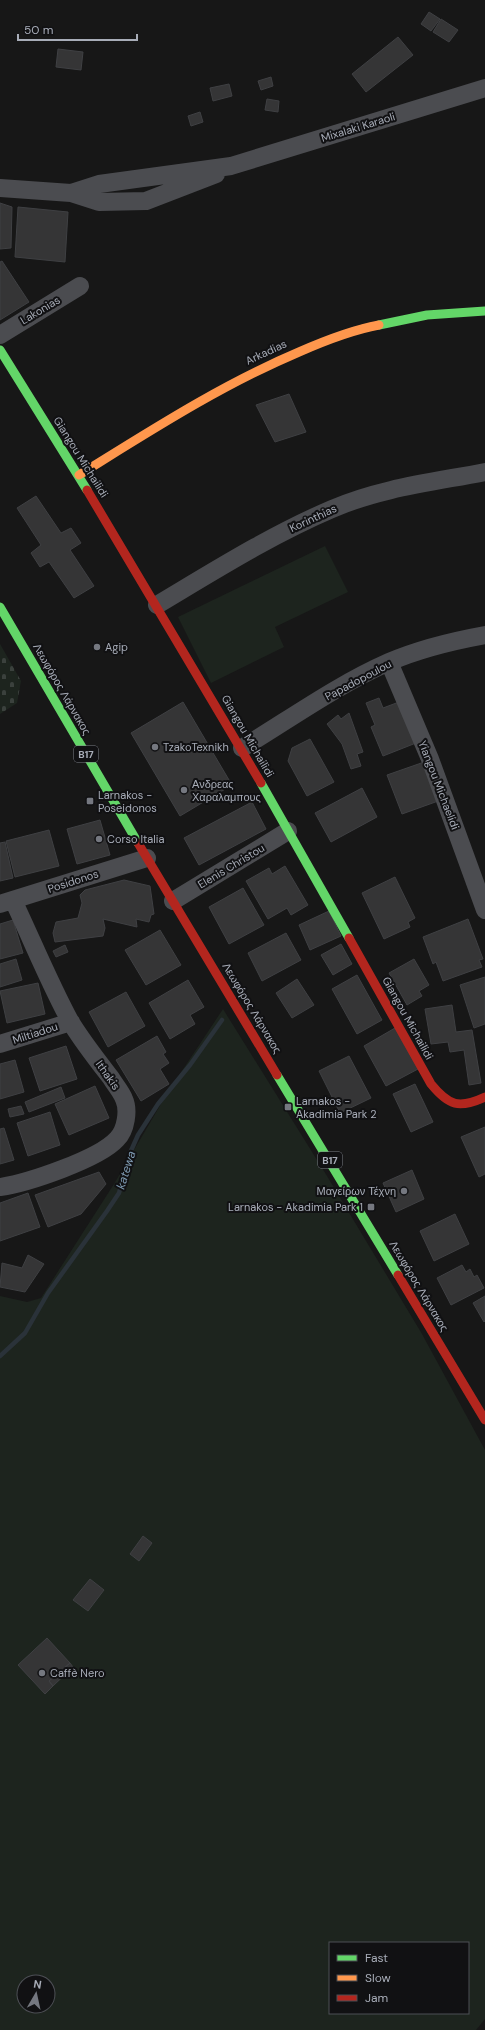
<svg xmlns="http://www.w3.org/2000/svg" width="485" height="2030" font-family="'DM Sans',sans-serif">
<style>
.cemetery{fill:url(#cemetery-stones)}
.park{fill:#1d241e;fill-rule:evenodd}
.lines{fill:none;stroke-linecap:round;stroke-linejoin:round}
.stream{stroke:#2a3239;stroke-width:4.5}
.building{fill:#353536;stroke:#3f4043}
.street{stroke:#4b4c50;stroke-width:18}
.fast{stroke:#63d668;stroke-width:9}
.slow{stroke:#ff974d;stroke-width:9}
.jam{stroke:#b3261e;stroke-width:9}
.poi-dot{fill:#757880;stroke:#111113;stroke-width:1.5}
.labels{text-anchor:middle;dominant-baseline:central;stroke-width:4;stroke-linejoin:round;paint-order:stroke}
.shield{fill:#111113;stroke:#7b7e86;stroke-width:1}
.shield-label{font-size:10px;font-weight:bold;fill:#a8adb8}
.street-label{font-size:11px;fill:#a8adb8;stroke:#111113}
.poi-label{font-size:11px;fill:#a8adb8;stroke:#111113;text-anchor:start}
.water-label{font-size:12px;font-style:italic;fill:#7f9bb3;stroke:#111113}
</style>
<defs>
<pattern id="cemetery-stones" width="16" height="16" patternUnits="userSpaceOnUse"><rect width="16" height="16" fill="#1d241e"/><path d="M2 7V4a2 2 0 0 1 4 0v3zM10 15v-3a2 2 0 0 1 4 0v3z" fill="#3b413d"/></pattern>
</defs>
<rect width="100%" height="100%" fill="#171717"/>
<path class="cemetery" d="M 0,644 L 21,681 L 17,703 L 0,714 Z"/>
<path class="park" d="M 325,546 L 348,592 L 275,627 L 284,647 L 211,683 L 178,617 Z
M 223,1009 L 327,1176 L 422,1334 L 485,1450 L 485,2019 L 476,2030 L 0,2030 L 0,1296 L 27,1302 L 41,1298 L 114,1184 L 168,1092 ZM 330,1943 L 468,1943 L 468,2013 L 330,2013 ZM 24,1982 L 48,1982 L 48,2006 L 24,2006 Z"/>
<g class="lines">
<path class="stream" d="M 0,1356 L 25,1333 L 48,1293 L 107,1211 L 119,1193 L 130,1153 L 138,1135 L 158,1104 L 190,1065 L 222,1020"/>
</g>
<path class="building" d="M 429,12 L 440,19 L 431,31 L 421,24 Z
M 441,19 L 458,30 L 449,42 L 433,32 Z
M 398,37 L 413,55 L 366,92 L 352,74 Z
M 58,49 L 83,52 L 81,70 L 56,67 Z
M 271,77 L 273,86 L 261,90 L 258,81 Z
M 229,84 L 232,96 L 213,101 L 210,88 Z
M 267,99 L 279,101 L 278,112 L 265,110 Z
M 200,112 L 203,122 L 191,126 L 188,116 Z
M 0,203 L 12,207 L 11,248 L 0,249 Z
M 18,207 L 68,212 L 65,262 L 15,257 Z
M 2,261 L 29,302 L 0,320 L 0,262 Z
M 289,394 L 306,432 L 275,442 L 256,405 Z
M 36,496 L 61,533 L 71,528 L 81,543 L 70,550 L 94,586 L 74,598 L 49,562 L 40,567 L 31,553 L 41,545 L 17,508 Z
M 379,698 L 383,708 L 399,702 L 416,743 L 383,756 L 371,727 L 375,725 L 366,703 Z
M 183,702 L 232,785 L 180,816 L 131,733 Z
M 349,713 L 363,752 L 357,754 L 361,766 L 351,769 L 342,744 L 327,724 L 338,715 L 341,719 Z
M 310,739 L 334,782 L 307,796 L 288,761 L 292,748 Z
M 427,761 L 441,800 L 402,814 L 387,775 Z
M 362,788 L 377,817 L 331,842 L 315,813 Z
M 252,802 L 266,829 L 199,865 L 184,838 Z
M 100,820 L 110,855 L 77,864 L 67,829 Z
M 49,830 L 59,866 L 15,877 L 6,841 Z
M 5,842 L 13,878 L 0,881 L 0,843 Z
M 285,866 L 308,905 L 291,915 L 287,908 L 268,919 L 246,881 L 269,868 L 272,874 Z
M 395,877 L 415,918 L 408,922 L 410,927 L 384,939 L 362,893 Z
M 124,880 L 150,886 L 154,914 L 151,915 L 149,922 L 136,919 L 137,927 L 103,919 L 105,928 L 103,936 L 55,942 L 53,933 L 56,922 L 78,918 L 82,903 L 80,895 L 85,890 Z
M 243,888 L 264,925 L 229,944 L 209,907 Z
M 329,911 L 341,936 L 310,950 L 299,925 Z
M 468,919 L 483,959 L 479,960 L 482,967 L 443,981 L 436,962 L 433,964 L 423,937 Z
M 13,920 L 23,953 L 0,959 L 0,924 Z
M 160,930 L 181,965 L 146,985 L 125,950 Z
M 286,933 L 301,960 L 262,981 L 248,953 Z
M 341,944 L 352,964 L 333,975 L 321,955 Z
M 65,945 L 68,952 L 56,957 L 53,951 Z
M 16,959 L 22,980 L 0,987 L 0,964 Z
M 414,959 L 429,985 L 419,991 L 422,996 L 407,1005 L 389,973 Z
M 357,975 L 382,1020 L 357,1034 L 332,989 Z
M 485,977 L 485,1024 L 474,1028 L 460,985 Z
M 297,979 L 314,1005 L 292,1018 L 276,993 Z
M 188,980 L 204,1007 L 190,1015 L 195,1024 L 170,1039 L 149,1003 Z
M 38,983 L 45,1014 L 7,1023 L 0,991 Z
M 126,992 L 145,1026 L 108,1047 L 89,1012 Z
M 452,1005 L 456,1032 L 472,1030 L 481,1083 L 469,1085 L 464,1050 L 450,1052 L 448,1042 L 431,1044 L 425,1009 Z
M 395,1028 L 418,1069 L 386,1086 L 364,1046 Z
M 157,1036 L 166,1052 L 163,1054 L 169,1063 L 160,1069 L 169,1084 L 141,1101 L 116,1060 Z
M 66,1046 L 77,1079 L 40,1091 L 29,1058 Z
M 349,1056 L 371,1098 L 340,1113 L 319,1071 Z
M 15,1060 L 24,1092 L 0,1099 L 0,1064 Z
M 415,1084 L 433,1122 L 411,1132 L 393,1094 Z
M 95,1086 L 109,1118 L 69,1135 L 55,1104 Z
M 61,1087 L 65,1098 L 29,1112 L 25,1102 Z
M 21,1106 L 24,1114 L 10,1117 L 8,1109 Z
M 50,1112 L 60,1145 L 28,1156 L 17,1123 Z
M 485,1127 L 485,1174 L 479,1177 L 461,1137 Z
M 4,1128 L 14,1160 L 0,1164 L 0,1129 Z
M 412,1170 L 424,1199 L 396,1212 L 383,1183 Z
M 99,1172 L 106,1184 L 81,1214 L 48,1227 L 35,1195 Z
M 28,1193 L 40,1227 L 0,1241 L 0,1203 Z
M 455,1214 L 469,1244 L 434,1261 L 420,1231 Z
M 28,1255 L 44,1264 L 25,1292 L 0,1287 L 2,1263 L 22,1268 Z
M 462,1265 L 466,1272 L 470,1269 L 474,1277 L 477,1275 L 484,1288 L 451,1305 L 437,1278 Z
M 485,1296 L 485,1321 L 484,1322 L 473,1303 Z
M 143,1536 L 152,1543 L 139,1561 L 130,1554 Z
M 90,1579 L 104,1590 L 88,1611 L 73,1600 Z
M 47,1638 L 70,1663 L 49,1681 L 53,1686 L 45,1694 L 18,1665 Z
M 70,1663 L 73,1667 L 53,1686 L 49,1681 Z"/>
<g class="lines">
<path class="street" d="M 0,188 L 71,193 L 99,202 L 146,201 L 216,174
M 71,193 L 99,184 L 231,166 L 485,88
M 0,335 L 80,286
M 157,605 C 214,571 271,535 332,509 C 380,488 434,482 485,472
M 389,662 L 430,759 L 485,910
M 242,748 C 290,719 337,685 389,662 C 419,649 452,641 485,635
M 173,901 L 288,831
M 0,904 L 147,858
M 0,1044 L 71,1022
M 0,1187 C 28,1183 99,1159 117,1139 C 126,1130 129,1110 124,1099 C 121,1091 115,1085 111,1078 C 97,1060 82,1041 70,1021 C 49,982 32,940 13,900"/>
<path class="fast" d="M 379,325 L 427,315 L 485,311
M 0,350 L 87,490
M 0,607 L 138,843
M 261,783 L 349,938
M 277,1075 L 398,1275"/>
<path class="slow" d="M 79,475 C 150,431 221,385 299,352 C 324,341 352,330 379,325"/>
<path class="jam" d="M 87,490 L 261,783
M 138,843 L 277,1075
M 349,938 L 431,1084 C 449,1106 459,1109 485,1097
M 398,1275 L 485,1420"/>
</g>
<g class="poi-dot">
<circle cx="97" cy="647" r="4"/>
<circle cx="155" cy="747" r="4"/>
<circle cx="184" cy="790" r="4"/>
<rect x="86" y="797" width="8" height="8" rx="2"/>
<circle cx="99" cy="839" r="4"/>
<rect x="284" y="1103" width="8" height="8" rx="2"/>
<circle cx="404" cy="1191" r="4"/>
<rect x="367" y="1203" width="8" height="8" rx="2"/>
<circle cx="42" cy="1673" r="4"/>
</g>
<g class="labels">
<g class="shield">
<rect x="74" y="746" width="24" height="16" rx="3"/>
<rect x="318" y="1152" width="24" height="16" rx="3"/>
</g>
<g class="shield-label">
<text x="86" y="754">B17</text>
<text x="330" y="1160">B17</text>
</g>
<g class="street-label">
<text transform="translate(358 127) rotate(-17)">Mixalaki Karaoli</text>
<text transform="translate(40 310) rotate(-31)">Lakonias</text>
<text transform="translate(266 352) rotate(-25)">Arkadias</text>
<text transform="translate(81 457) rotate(58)">Giangou Michailidi</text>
<text transform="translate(313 518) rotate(-25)">Korinthias</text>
<text transform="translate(358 680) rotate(-28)">Papadopoulou</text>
<text transform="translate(62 689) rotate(60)">Λεωφόρος Λάρνακος</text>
<text transform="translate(248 736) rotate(60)">Giangou Michailidi</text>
<text transform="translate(439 785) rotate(69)">Yiangou Michaelidi</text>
<text transform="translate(231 866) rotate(-31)">Elenis Christou</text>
<text transform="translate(73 881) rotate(-18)">Posidonos</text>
<text transform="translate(252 1008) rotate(59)">Λεωφόρος Λάρνακος</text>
<text transform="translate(408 1018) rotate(61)">Giangou Michailidi</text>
<text transform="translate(35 1033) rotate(-18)">Miltiadou</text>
<text transform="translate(108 1075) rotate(55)">Ithakis</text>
<text transform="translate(419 1286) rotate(59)">Λεωφόρος Λάρνακος</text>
</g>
<g class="poi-label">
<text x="105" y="647">Agip</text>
<text x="163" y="747">TzakoTexnikh</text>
<text x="192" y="784">Ανδρεας<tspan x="192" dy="13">Χαραλαμπους</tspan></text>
<text x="98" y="795">Larnakos -<tspan x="98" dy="13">Poseidonos</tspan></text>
<text x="107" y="839">Corso Italia</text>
<text x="296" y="1101">Larnakos -<tspan x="296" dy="13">Akadimia Park 2</tspan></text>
<text x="396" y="1191" text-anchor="end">Μαγείρων Τέχνη</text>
<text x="363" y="1207" text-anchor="end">Larnakos - Akadimia Park 1</text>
<text x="50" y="1673">Caffè Nero</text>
</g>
<g class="water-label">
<text transform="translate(126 1170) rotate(-73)">katewa</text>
</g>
</g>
<rect x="329" y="1942" width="140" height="72" fill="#111113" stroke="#4d4f55"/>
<rect x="337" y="1955" width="20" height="6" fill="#63d668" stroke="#4d4f55"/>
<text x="365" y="1962" font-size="12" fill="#a8adb8">Fast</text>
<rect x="337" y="1975" width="20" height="6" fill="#ff974d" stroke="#4d4f55"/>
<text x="365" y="1982" font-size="12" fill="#a8adb8">Slow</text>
<rect x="337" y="1995" width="20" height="6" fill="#b3261e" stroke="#4d4f55"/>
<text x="365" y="2002" font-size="12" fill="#a8adb8">Jam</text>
<g transform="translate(36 1994) rotate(9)"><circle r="19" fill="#111113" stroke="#4d4f55"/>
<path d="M0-3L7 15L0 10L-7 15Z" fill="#757880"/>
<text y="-6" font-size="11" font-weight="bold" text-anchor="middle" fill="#a8adb8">N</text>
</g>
<path d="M18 34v6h119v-6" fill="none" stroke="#a8adb8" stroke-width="2"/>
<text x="24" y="34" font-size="12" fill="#a8adb8" stroke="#111113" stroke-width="3" paint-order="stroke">50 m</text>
</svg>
